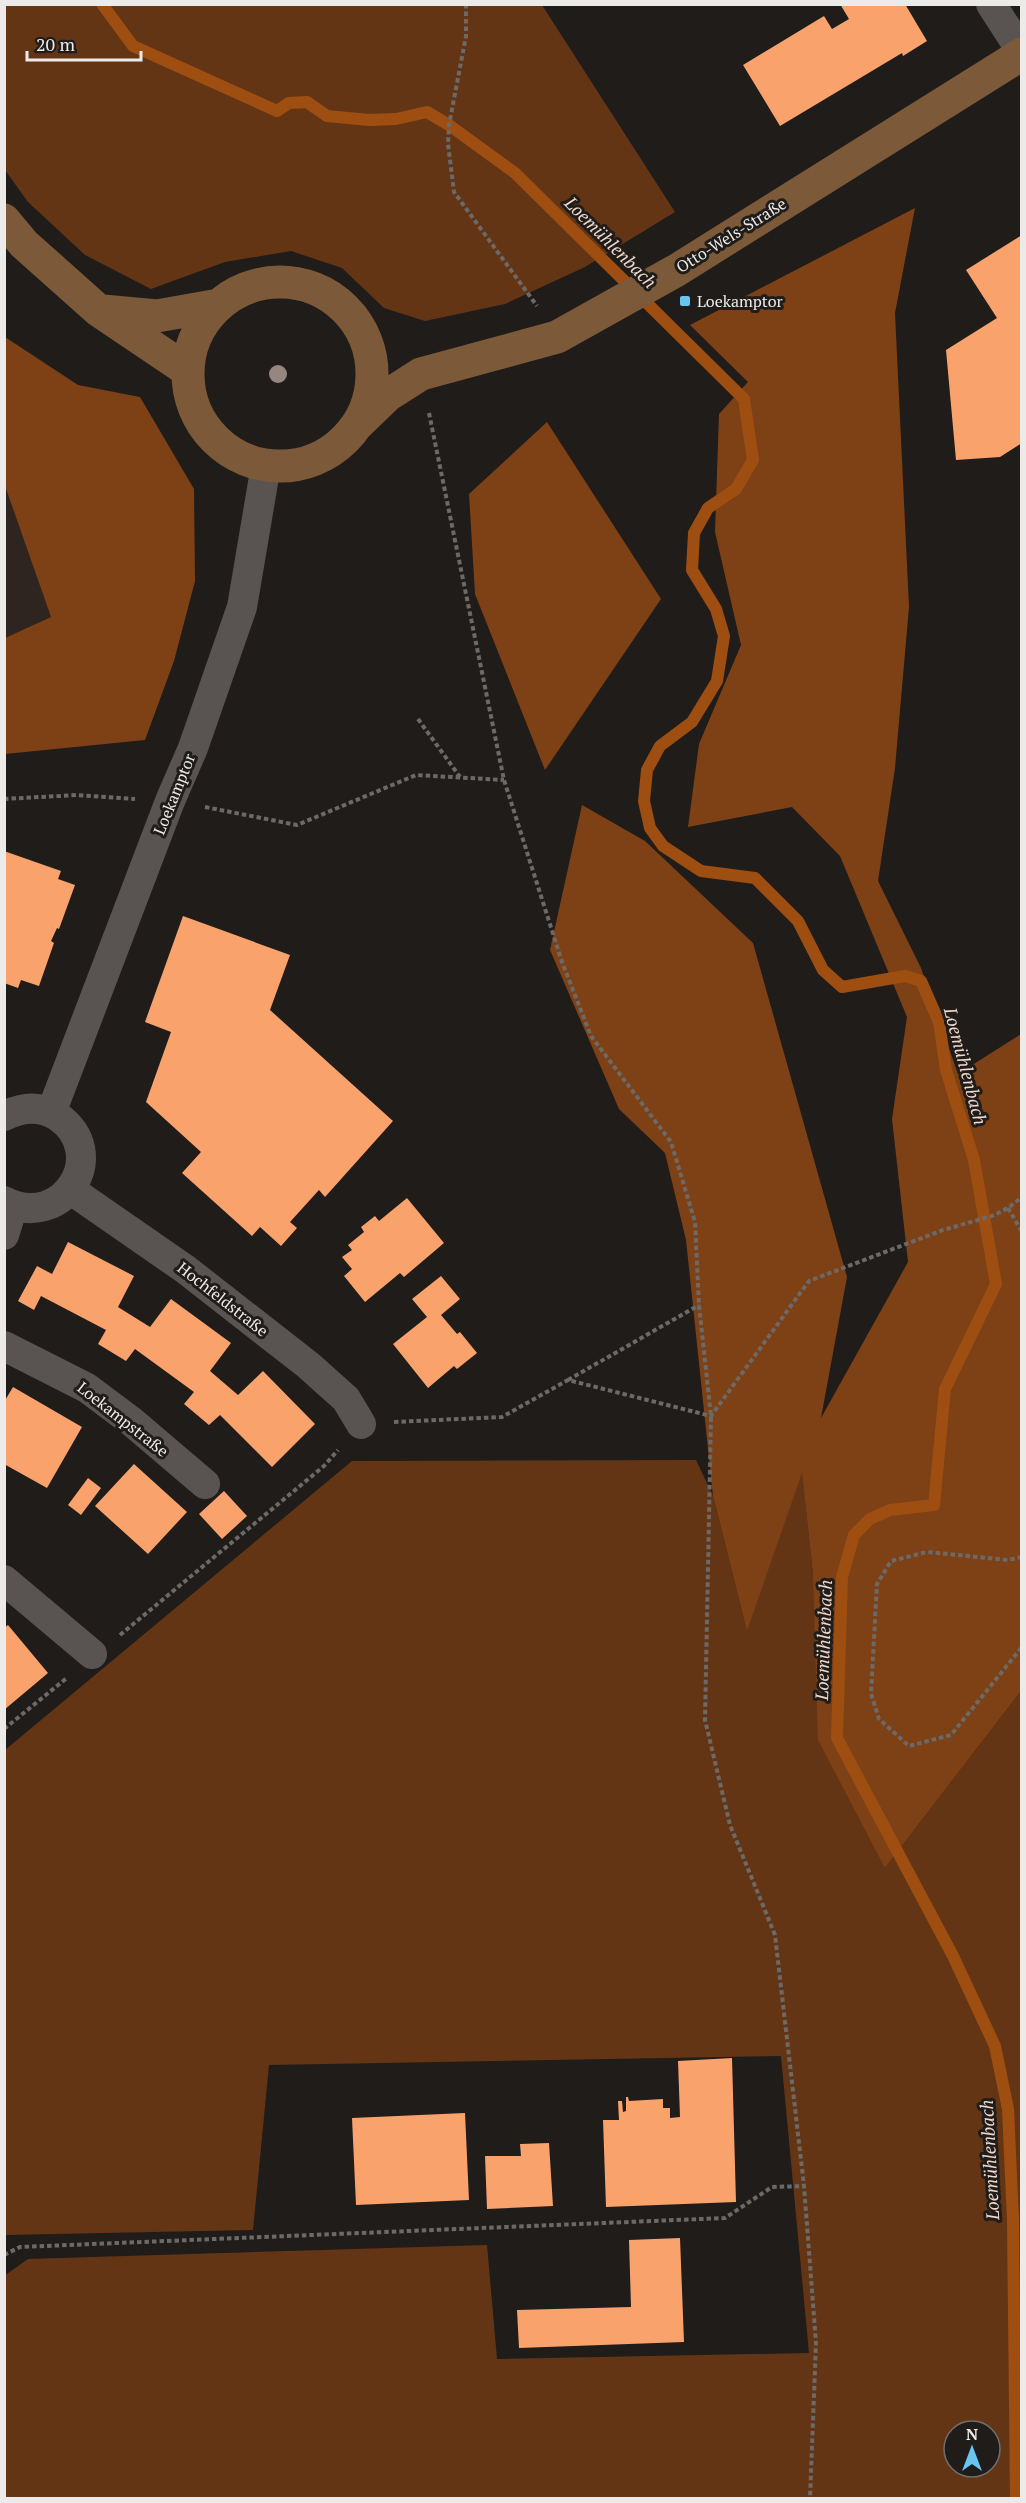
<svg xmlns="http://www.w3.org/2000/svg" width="1026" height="2503" font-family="'PT Serif',serif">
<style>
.built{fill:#2e2520}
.green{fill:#643515;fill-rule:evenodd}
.forest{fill:#7e4015}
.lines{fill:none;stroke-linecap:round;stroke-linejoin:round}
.stream{stroke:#9f4e11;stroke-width:12}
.building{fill:#faa26c}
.path{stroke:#6c6a68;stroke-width:4;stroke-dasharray:4.5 3;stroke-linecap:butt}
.minor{stroke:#595452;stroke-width:30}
.secondary{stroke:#7c5939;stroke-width:33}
.tree{fill:#95877f}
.poi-dot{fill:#68c4f0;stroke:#1f1c1a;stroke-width:2}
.labels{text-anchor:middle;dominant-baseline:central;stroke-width:6;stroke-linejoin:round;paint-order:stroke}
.street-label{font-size:16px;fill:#edebea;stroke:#1f1c1a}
.poi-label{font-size:16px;fill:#edebea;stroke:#1f1c1a;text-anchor:start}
.water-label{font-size:18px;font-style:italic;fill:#f0d9cc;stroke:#1f1c1a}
</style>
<rect width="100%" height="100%" fill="#1f1c1a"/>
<path class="built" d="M 4,483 L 51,617 L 5,638 L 4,638 Z"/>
<path class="green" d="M 4,5 L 542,5 L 675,212 L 585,267 L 505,304 L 425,321 L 384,308 L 342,268 L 291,251 L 225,262 L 151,289 L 85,255 L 28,202 L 5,170 Z
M 696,1460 L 713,1496 L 747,1630 L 802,1471 L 813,1575 L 885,1868 L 1021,1691 L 1021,2498 L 5,2498 L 4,2276 L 28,2259 L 487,2245 L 497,2359 L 809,2353 L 781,2056 L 269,2065 L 253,2230 L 5,2235 L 5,1750 L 352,1461 ZM 954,2431 L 990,2431 L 990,2467 L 954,2467 Z"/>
<path class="forest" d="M 915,208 L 895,313 L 909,607 L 895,768 L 878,881 L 921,968 L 958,1074 L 1021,1034 L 1021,1691 L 885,1868 L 818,1740 L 813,1575 L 802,1473 L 747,1631 L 713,1496 L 686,1240 L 665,1153 L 619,1109 L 550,950 L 582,805 L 645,841 L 753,943 L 847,1277 L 821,1418 L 908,1262 L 892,1119 L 907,1017 L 840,856 L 792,807 L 688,827 L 699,744 L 741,645 L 715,532 L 719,414 L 748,382 L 690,325 Z
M 5,337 L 78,385 L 140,397 L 194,489 L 195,581 L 174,661 L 145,740 L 5,754 L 5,638 L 51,617 L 5,486 Z
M 547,422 L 661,599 L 545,770 L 475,594 L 469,494 Z"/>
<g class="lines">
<path class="stream" d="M 102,4 L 133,46 L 277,111 L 289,103 L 307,102 L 327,116 L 369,120 L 396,119 L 427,112 L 449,125 L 515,173 L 744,399 L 753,460 L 736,489 L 708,508 L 694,533 L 692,570 L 716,609 L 724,636 L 717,681 L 692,722 L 660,746 L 647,770 L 644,801 L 650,828 L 663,846 L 701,871 L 755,878 L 798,921 L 823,970 L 842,987 L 905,976 L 921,981 L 939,1022 L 946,1070 L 974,1160 L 996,1284 L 945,1389 L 934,1505 L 890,1510 L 870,1519 L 854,1535 L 842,1577 L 837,1738 L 953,1956 L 995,2046 L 1008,2109 L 1013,2220 L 1016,2498"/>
</g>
<path class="building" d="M 840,4 L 905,4 L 927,41 L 903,56 L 902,53 L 780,126 L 743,65 L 824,16 L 832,29 L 849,19 Z
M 1022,235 L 1022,443 L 1000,457 L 956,460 L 946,350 L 997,318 L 966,270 Z
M 4,851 L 61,871 L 58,879 L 75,885 L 59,929 L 57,928 L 51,941 L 54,943 L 39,986 L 21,980 L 18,988 L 4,983 Z
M 183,916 L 290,955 L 270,1010 L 393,1121 L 325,1197 L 319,1190 L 290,1222 L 297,1228 L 281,1246 L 260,1227 L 252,1236 L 182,1173 L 201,1152 L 146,1102 L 171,1032 L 145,1022 Z
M 407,1198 L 444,1243 L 404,1277 L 400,1273 L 365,1302 L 344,1276 L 352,1269 L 342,1257 L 352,1250 L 348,1245 L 364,1232 L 361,1227 L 375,1216 L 379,1221 Z
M 68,1242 L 134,1276 L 118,1307 L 150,1327 L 171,1299 L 231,1343 L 210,1371 L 238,1395 L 263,1371 L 315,1424 L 272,1467 L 220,1415 L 209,1425 L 184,1404 L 194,1392 L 135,1349 L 126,1361 L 98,1344 L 106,1330 L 41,1296 L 34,1310 L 18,1301 L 37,1266 L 52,1274 Z
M 441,1276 L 460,1299 L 441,1315 L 457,1334 L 460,1332 L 477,1353 L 457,1369 L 454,1366 L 428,1388 L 393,1344 L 427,1317 L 412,1299 Z
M 13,1387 L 82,1427 L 47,1488 L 4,1464 L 4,1402 Z
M 134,1464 L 187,1512 L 148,1554 L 95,1506 Z
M 88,1478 L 101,1488 L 81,1515 L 68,1505 Z
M 224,1491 L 247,1516 L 222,1539 L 199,1514 Z
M 8,1625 L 48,1673 L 4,1710 L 4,1628 Z
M 732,2058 L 736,2202 L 606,2207 L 603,2120 L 619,2120 L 618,2101 L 622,2101 L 623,2112 L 626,2111 L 626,2097 L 628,2097 L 629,2101 L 663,2099 L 663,2108 L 670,2108 L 670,2118 L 680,2117 L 678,2061 Z
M 465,2113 L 469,2200 L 356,2205 L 352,2118 Z
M 549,2143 L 553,2206 L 487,2209 L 485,2156 L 521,2156 L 520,2144 Z
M 680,2238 L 684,2342 L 519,2348 L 517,2310 L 631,2307 L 629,2240 Z"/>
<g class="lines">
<path class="path" d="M 466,4 L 466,36 L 449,125 L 448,144 L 454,192 L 537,306
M 429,413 L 504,780 L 562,962 L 591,1036 L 671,1142 L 695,1222 L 699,1305 L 711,1416 L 705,1720 L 730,1825 L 775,1935 L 804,2186 L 816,2343 L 810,2498
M 418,719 L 460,777
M 4,799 L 77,795 L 135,799
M 205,807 L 297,825 L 416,775 L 504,780
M 1008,1208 L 1022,1232
M 568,1380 L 699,1305
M 394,1422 L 502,1417 L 568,1380 L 711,1416 L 809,1281 L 943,1230 L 992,1216 L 1008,1208 L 1022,1197
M 1022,1557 L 1008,1560 L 927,1552 L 891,1561 L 877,1584 L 871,1694 L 879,1719 L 909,1746 L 951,1735 L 1022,1647
M 120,1635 L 324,1466 L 338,1450
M 4,1729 L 68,1677
M 4,2255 L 20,2247 L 725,2218 L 772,2187 L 804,2186"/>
<path class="minor" d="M 991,4 L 1022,52
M 51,1113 L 170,801 L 193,748 L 242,607 L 266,465
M 4,1116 C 22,1107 40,1105 57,1116 C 112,1153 63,1232 4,1201
M 71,1190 L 185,1269 L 308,1365 L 346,1399 L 361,1424
M 4,1235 L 13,1206
M 4,1346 L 87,1388 L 131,1421 L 205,1484
M 4,1580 L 92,1654"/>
<path class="secondary" d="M 4,220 L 24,244 L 98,310 L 187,370
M188 374a92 92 0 1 1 184 0a92 92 0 1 1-184 0Z
M 103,311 L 157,316 L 219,305
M 357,425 L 388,395 L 421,374 L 557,337 L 677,270 L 1022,54"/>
</g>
<circle class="tree" cx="278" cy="374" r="9"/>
<rect class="poi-dot" x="679" y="295" width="12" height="12" rx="3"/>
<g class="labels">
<g class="street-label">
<text transform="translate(731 235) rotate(-32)">Otto-Wels-Straße</text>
<text transform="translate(174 794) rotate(-68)">Loekamptor</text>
<text transform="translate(223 1299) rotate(38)">Hochfeldstraße</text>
<text transform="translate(123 1419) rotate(38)">Loekampstraße</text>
</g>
<g class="poi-label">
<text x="697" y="301">Loekamptor</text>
</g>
<g class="water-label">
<text transform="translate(611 242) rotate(45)">Loemühlenbach</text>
<text transform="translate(966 1066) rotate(75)">Loemühlenbach</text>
<text transform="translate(823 1640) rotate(-88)">Loemühlenbach</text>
<text transform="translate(989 2160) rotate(-93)">Loemühlenbach</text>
</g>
</g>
<rect width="1026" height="2503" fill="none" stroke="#edebea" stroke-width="12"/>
<g transform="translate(972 2449)"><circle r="28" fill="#1f1c1a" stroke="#716f6d" stroke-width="1.5"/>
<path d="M0-4.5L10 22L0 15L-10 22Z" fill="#68c4f0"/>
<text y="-9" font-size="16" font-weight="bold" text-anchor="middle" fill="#edebea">N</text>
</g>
<path d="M27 51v9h114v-9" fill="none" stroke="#edebea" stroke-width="3"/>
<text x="36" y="51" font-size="18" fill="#edebea" stroke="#1f1c1a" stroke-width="4.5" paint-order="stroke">20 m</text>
</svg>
